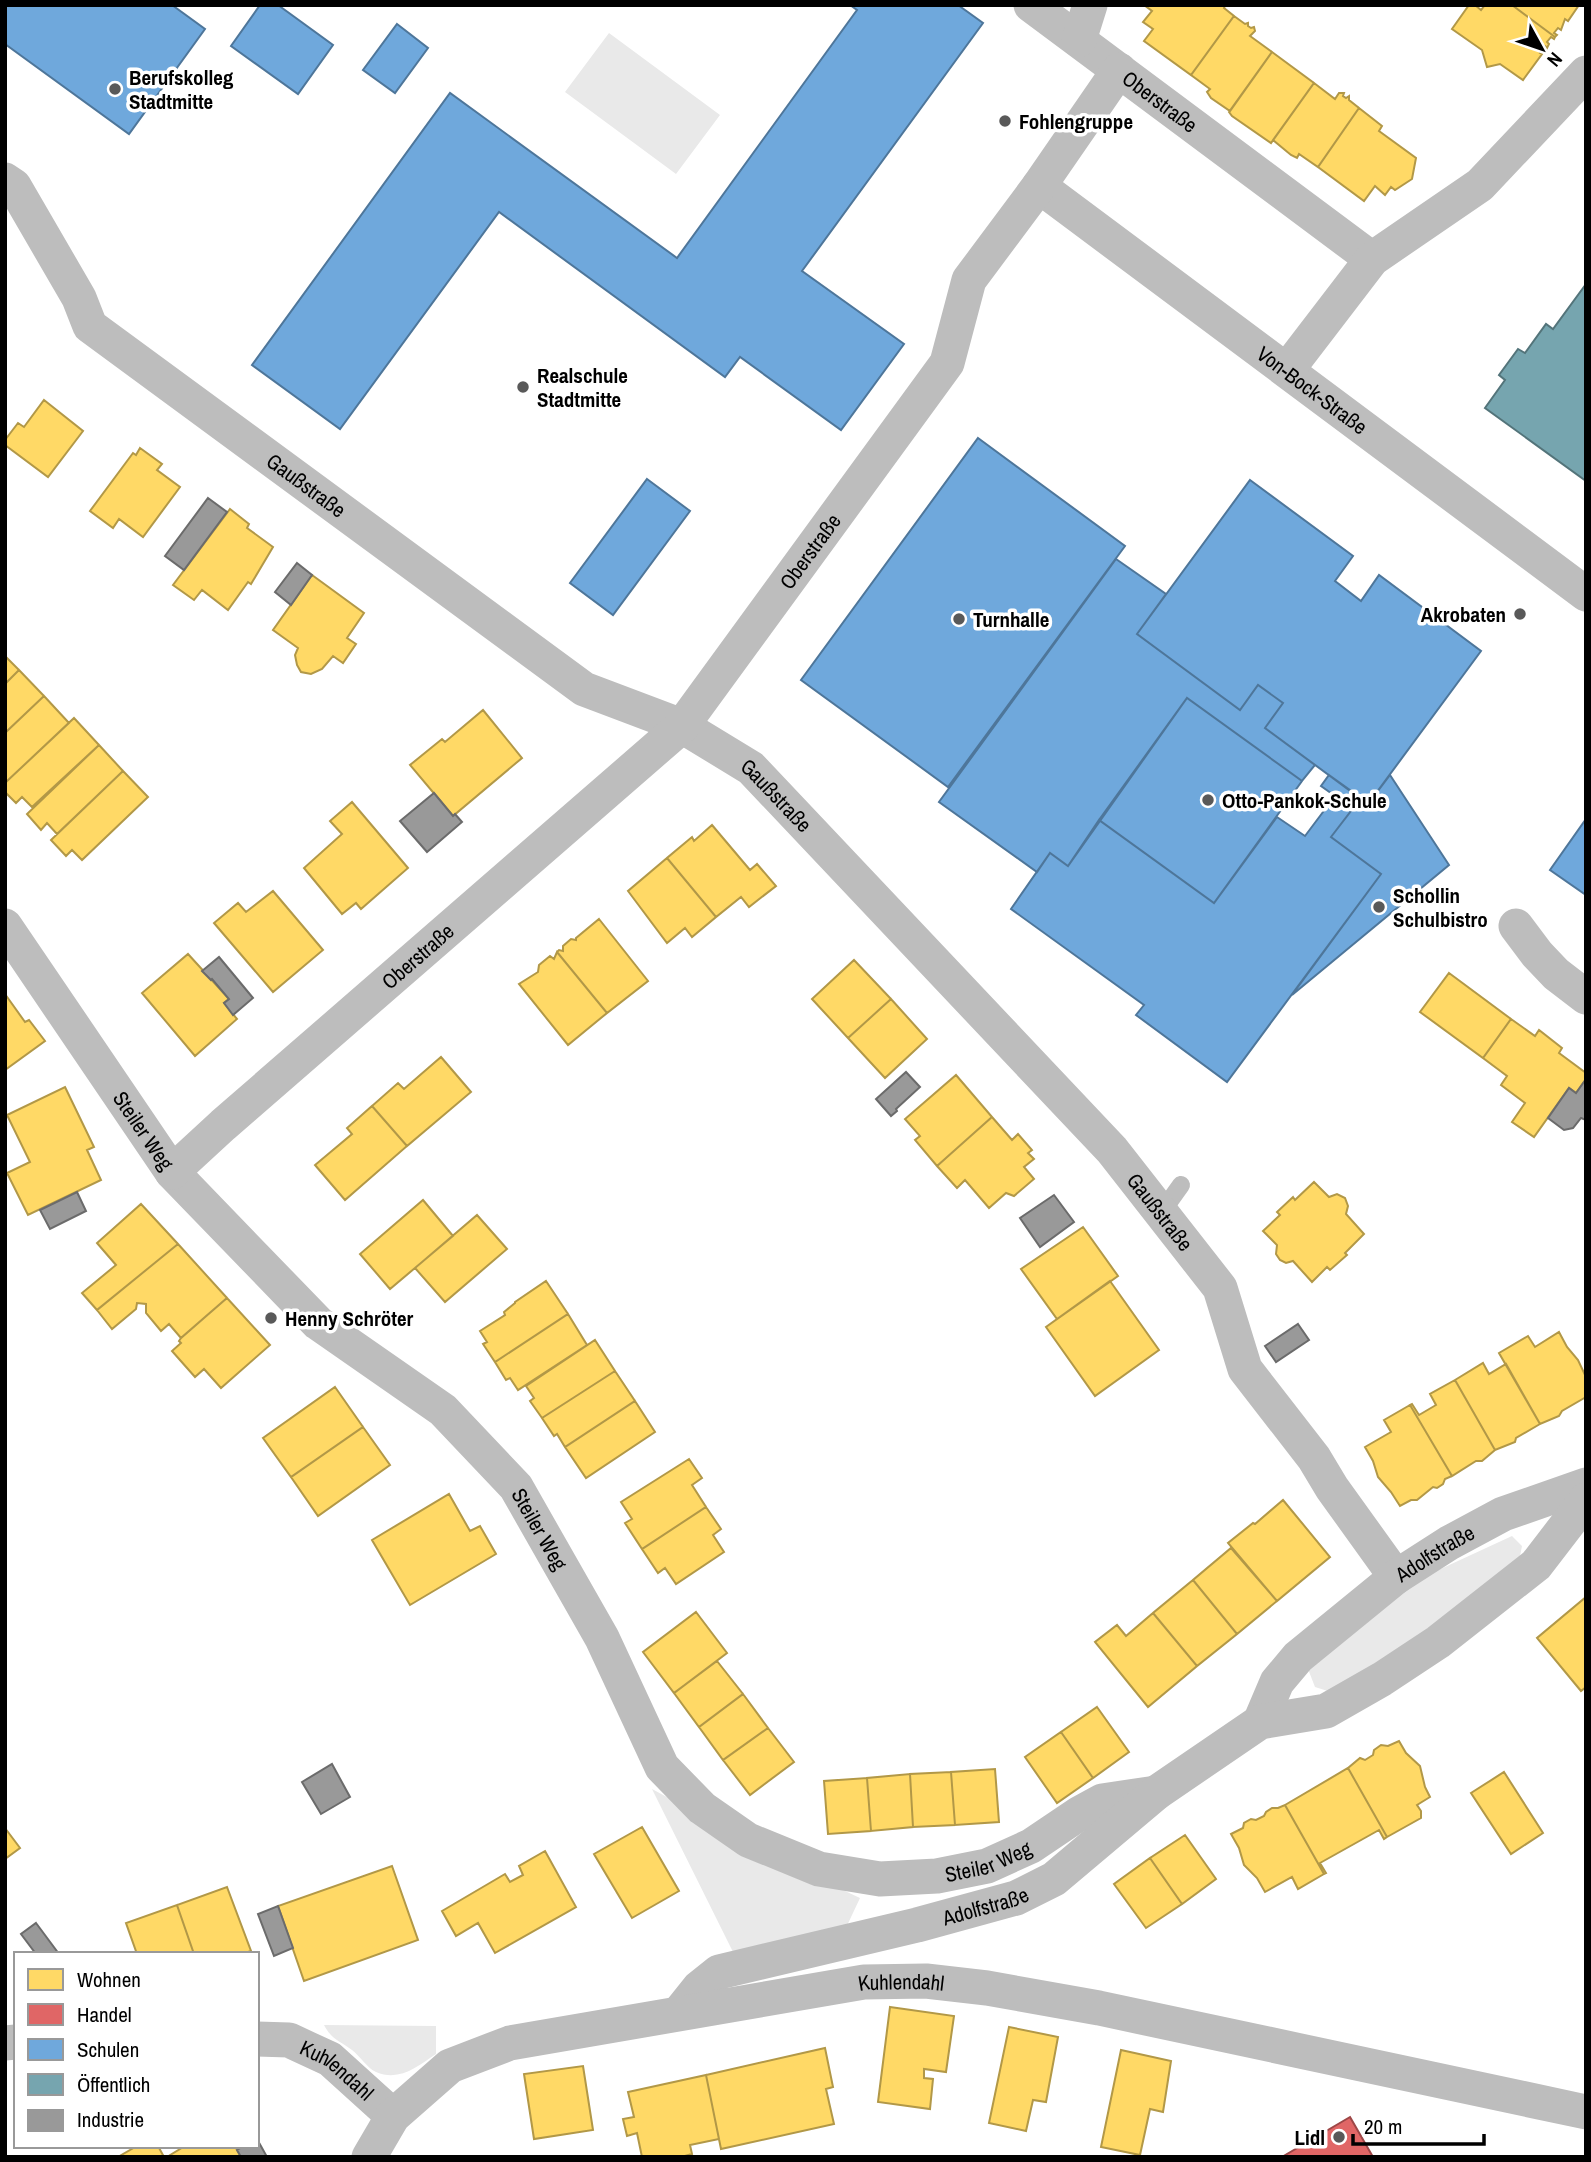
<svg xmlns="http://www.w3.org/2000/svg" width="1591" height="2162" font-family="'Archivo Narrow',sans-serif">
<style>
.green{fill:#e9e9e9}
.homes{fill:#ffd966;stroke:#b29847;stroke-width:2}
.shops{fill:#e06666;stroke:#9d4747;stroke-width:2}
.schools{fill:#6fa8dc;stroke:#4e769a;stroke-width:2}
.public{fill:#76a5af;stroke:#53747a;stroke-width:2}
.industry{fill:#999;stroke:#6b6b6b;stroke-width:2}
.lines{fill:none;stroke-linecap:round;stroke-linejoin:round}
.service{stroke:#bdbdbd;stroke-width:18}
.minor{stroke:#bdbdbd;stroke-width:35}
.poi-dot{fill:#595959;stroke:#fff;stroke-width:2.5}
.labels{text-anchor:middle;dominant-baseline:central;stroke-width:7;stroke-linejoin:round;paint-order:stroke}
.poi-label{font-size:21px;font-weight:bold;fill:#000;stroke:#fff;text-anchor:start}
.street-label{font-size:21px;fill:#000;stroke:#fff}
</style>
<rect width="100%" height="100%" fill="#fff"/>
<path class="green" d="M 609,33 L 720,115 L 676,174 L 565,92 Z
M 1512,1536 L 1522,1546 L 1519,1561 L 1499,1581 L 1334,1693 L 1315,1687 L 1308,1669 L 1406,1585 Z
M 652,1789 L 817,1878 L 860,1898 L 844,1932 L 735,1956 Z
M 324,2025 L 436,2026 L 436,2054 C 418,2066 400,2082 376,2072 C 367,2068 360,2056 352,2050 C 340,2041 332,2040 324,2025 Z"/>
<path class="homes" d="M 1144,5 L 1225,6 L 1224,8 L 1234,16 L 1191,75 L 1144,41 L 1153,29 L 1143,22 L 1152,11 Z
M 1469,5 L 1475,5 L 1481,10 L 1485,5 L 1512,5 L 1555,37 L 1554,39 L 1551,37 L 1547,42 L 1549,44 L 1547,48 L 1545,46 L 1540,53 L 1542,54 L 1523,80 L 1500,64 L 1487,67 L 1482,50 L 1452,29 Z
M 1512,5 L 1579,5 L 1568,21 L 1565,19 L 1561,30 L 1558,28 L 1554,33 L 1557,35 L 1555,37 Z
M 1234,16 L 1245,24 L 1248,23 L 1248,26 L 1251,28 L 1254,27 L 1255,31 L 1250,36 L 1272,52 L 1230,111 L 1211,98 L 1207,92 L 1210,89 L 1191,75 Z
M 1272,52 L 1314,83 L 1271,143 L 1232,116 L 1229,112 Z
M 1314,83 L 1335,99 L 1339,93 L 1344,93 L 1343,96 L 1346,98 L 1349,96 L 1349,100 L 1359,108 L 1318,167 L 1299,154 L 1297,158 L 1291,155 L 1273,140 Z
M 1359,108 L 1382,126 L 1379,131 L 1416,158 L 1412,179 L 1395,190 L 1391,187 L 1385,195 L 1375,186 L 1364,201 L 1318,167 Z
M 44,400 L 83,431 L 48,477 L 5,445 L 5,440 L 18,423 L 24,427 Z
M 140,448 L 162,464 L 157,470 L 180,487 L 143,537 L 119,519 L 113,528 L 90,511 L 133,453 L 136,455 Z
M 230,509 L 249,524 L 247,528 L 273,547 L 251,584 L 248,582 L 228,610 L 202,590 L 194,600 L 173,585 Z
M 312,575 L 364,613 L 347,638 L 356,644 L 343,663 L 333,656 L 322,669 L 311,674 L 301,672 L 297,665 L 295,655 L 298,648 L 273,630 Z
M 5,656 L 19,670 L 5,684 Z
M 19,670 L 44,696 L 5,733 L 5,684 Z
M 44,696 L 69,723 L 5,783 L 5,733 Z
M 483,710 L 522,758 L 453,816 L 410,765 L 442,739 L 445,742 Z
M 74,718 L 99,745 L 32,807 L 22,797 L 16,803 L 5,792 L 5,783 Z
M 99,745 L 123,771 L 57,834 L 47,823 L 41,830 L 27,814 Z
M 123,771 L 148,797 L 82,860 L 72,850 L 66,856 L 51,840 Z
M 352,802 L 408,868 L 361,909 L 356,903 L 342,914 L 304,868 L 342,834 L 330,821 Z
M 712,825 L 750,870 L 757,864 L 776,886 L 749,907 L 741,897 L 716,917 L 667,858 L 692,837 L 694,841 Z
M 667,858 L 716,917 L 692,937 L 685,928 L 667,943 L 628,891 Z
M 273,891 L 323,950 L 273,992 L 214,923 L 238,903 L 246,912 Z
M 599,919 L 648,981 L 607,1013 L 557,952 L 559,950 L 563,951 L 563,946 L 571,939 L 576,940 L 576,938 Z
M 557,952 L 607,1013 L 568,1045 L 519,984 L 538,972 L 539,965 L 550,956 L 554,959 Z
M 188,954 L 229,999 L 224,1003 L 237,1019 L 195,1056 L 142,993 Z
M 854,960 L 891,999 L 848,1038 L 812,999 Z
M 1449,973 L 1511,1019 L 1483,1058 L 1420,1012 Z
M 5,994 L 25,1022 L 29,1020 L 45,1041 L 5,1070 Z
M 891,999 L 927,1039 L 885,1078 L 848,1038 Z
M 1511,1019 L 1535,1036 L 1539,1030 L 1562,1048 L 1559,1053 L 1586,1073 L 1586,1079 L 1576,1093 L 1569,1088 L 1534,1137 L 1512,1122 L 1525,1103 L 1501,1085 L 1507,1076 L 1483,1058 Z
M 441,1057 L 471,1092 L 407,1146 L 372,1106 L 398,1083 L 404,1089 Z
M 956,1075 L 992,1117 L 937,1166 L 915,1140 L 920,1136 L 905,1119 Z
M 65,1087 L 94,1147 L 87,1150 L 101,1180 L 28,1215 L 7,1173 L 30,1162 L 7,1115 Z
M 372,1106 L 407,1146 L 345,1200 L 315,1165 L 352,1134 L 347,1128 Z
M 992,1117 L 1012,1140 L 1018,1134 L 1032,1150 L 1028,1153 L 1034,1159 L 1024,1167 L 1034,1179 L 1014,1196 L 1006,1193 L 989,1208 L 965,1180 L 957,1188 L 937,1166 Z
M 1314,1182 L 1329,1197 L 1337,1194 L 1345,1198 L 1348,1206 L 1346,1214 L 1364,1234 L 1345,1253 L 1347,1255 L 1330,1270 L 1327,1267 L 1312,1282 L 1293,1261 L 1286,1263 L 1280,1260 L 1276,1254 L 1277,1245 L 1263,1231 L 1280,1215 L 1277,1212 L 1293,1197 L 1295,1200 Z
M 423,1200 L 453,1236 L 390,1289 L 360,1254 Z
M 141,1204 L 178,1244 L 97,1310 L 82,1293 L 116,1265 L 97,1243 Z
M 477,1215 L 507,1249 L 445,1302 L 415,1268 Z
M 1083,1227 L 1118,1276 L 1057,1319 L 1021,1269 Z
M 178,1244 L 227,1298 L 181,1338 L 169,1324 L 161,1331 L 146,1313 L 146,1304 L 137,1303 L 136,1309 L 112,1329 L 97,1310 Z
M 546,1281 L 568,1314 L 495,1362 L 483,1344 L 487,1342 L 480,1331 L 505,1315 L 504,1312 L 515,1303 L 515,1302 Z
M 1110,1281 L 1159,1350 L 1095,1396 L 1046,1327 Z
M 227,1298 L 270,1345 L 221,1388 L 204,1369 L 195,1377 L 172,1351 L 181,1343 L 179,1341 L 181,1338 Z
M 568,1314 L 587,1345 L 518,1390 L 510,1378 L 506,1380 L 495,1362 Z
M 1559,1332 L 1567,1347 L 1578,1360 L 1586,1377 L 1586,1397 L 1562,1411 L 1559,1416 L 1540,1424 L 1499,1353 L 1528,1336 L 1535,1347 Z
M 595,1340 L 615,1371 L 542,1418 L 530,1401 L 534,1398 L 526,1386 Z
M 1483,1363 L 1489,1374 L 1506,1364 L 1540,1424 L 1516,1438 L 1515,1442 L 1495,1450 L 1455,1380 Z
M 615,1371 L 635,1401 L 565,1447 L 557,1434 L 554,1436 L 542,1418 Z
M 1455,1380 L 1495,1450 L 1482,1461 L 1476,1461 L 1452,1476 L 1410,1405 L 1412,1404 L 1419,1415 L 1436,1405 L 1430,1394 Z
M 335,1387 L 363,1427 L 291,1477 L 263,1438 Z
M 635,1401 L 655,1432 L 586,1478 L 565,1447 Z
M 1410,1405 L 1452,1476 L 1445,1479 L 1443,1484 L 1437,1488 L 1433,1487 L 1417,1500 L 1411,1500 L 1400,1506 L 1391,1492 L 1378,1477 L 1373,1461 L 1365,1447 L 1391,1432 L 1384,1420 Z
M 363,1427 L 390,1465 L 318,1516 L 291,1477 Z
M 689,1459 L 702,1478 L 692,1485 L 706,1507 L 642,1549 L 625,1523 L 632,1519 L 621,1502 Z
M 449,1494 L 470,1531 L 480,1526 L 496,1554 L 410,1605 L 372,1540 Z
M 1283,1500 L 1330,1557 L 1277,1601 L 1228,1543 L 1253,1523 L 1255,1524 Z
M 706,1507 L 721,1529 L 713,1535 L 724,1552 L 676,1584 L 665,1568 L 658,1573 L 642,1549 Z
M 1231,1548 L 1277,1601 L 1237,1634 L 1193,1580 Z
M 1193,1580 L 1237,1634 L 1197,1666 L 1153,1613 Z
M 1586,1597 L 1586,1687 L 1581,1691 L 1537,1638 Z
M 696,1612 L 727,1653 L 674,1693 L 643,1652 Z
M 1153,1613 L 1197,1666 L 1148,1707 L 1095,1642 L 1117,1625 L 1126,1636 Z
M 717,1661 L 743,1694 L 699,1727 L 674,1693 Z
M 743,1694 L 768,1728 L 723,1760 L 699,1727 Z
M 1097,1707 L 1129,1752 L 1093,1778 L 1061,1732 Z
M 768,1728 L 794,1762 L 750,1795 L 723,1760 Z
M 1061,1732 L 1093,1778 L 1057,1803 L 1025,1757 Z
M 1399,1741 L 1406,1753 L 1420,1766 L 1425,1787 L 1430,1797 L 1417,1805 L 1421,1811 L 1421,1818 L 1387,1837 L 1348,1768 L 1360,1758 L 1365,1760 L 1373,1755 L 1374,1750 L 1381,1745 L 1388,1746 Z
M 1348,1768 L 1387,1837 L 1384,1839 L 1379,1830 L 1320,1863 L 1326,1873 L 1324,1874 L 1285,1805 Z
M 995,1769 L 999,1822 L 955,1825 L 951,1772 Z
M 951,1772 L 955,1825 L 913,1827 L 910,1774 Z
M 1504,1772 L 1543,1833 L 1511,1854 L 1471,1793 Z
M 910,1774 L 913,1827 L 871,1831 L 867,1778 Z
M 867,1778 L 871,1831 L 828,1834 L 824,1781 Z
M 1285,1805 L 1324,1874 L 1298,1889 L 1292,1877 L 1265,1892 L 1257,1878 L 1244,1865 L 1239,1848 L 1231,1834 L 1243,1828 L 1244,1823 L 1251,1819 L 1256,1820 L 1264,1816 L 1266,1812 L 1272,1808 L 1278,1808 Z
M 642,1827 L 679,1891 L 632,1918 L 594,1854 Z
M 5,1828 L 20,1848 L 5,1859 Z
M 1185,1835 L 1216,1879 L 1182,1904 L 1150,1858 Z
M 545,1851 L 576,1907 L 495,1953 L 478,1923 L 456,1936 L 442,1911 L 505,1874 L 510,1882 L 523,1875 L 519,1866 Z
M 1150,1858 L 1182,1904 L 1146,1928 L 1114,1884 Z
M 392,1866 L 418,1940 L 304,1981 L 278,1906 Z
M 227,1887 L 251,1951 L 242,1954 L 194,1954 L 177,1905 Z
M 177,1905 L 194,1954 L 137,1954 L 126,1923 Z
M 890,2007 L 954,2016 L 946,2072 L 924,2069 L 924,2078 L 933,2079 L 930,2109 L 878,2102 Z
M 1009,2027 L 1058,2037 L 1046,2102 L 1033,2100 L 1026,2131 L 989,2123 Z
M 825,2048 L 833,2087 L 826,2089 L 834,2124 L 721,2149 L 706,2075 Z
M 1121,2050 L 1171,2061 L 1163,2112 L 1150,2109 L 1140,2155 L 1101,2147 Z
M 583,2066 L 593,2130 L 534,2139 L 524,2074 Z
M 706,2075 L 719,2139 L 690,2145 L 692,2154 L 681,2157 L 642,2157 L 637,2133 L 627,2136 L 623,2119 L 634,2117 L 628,2092 Z
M 137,2146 L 158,2146 L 164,2157 L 118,2157 Z
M 185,2146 L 235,2146 L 241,2157 L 167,2157 Z"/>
<path class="shops" d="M 1350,2117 L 1373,2157 L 1282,2157 Z"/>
<path class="schools" d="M 5,5 L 172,5 L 205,29 L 129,134 L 5,44 Z
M 260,5 L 278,5 L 333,45 L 298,94 L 231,46 Z
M 850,5 L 958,5 L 983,23 L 802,271 L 904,344 L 841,430 L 740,357 L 725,377 L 499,212 L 340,429 L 252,365 L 450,93 L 677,258 L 857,10 Z
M 397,24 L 428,48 L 395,93 L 363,70 Z
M 978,438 L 1125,546 L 948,787 L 801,680 Z
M 647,479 L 690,511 L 613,615 L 570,583 Z
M 1250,480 L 1353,556 L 1335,581 L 1361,601 L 1379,575 L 1481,651 L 1368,804 L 1265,728 L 1283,703 L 1258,685 L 1240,710 L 1137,634 Z
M 1116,559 L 1166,594 L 1137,634 L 1240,710 L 1258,685 L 1283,703 L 1265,728 L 1315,765 L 1302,781 L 1187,698 L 1068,866 L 1050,853 L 1037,872 L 939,802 Z
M 1187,698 L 1302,781 L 1214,903 L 1099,820 Z
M 1329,775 L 1361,798 L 1331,837 L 1381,874 L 1227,1082 L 1136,1015 L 1144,1005 L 1011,909 L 1050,853 L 1068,866 L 1099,820 L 1214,903 L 1277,817 L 1305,836 L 1335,796 L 1321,786 Z
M 1390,775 L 1449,865 L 1292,995 L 1381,874 L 1331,837 L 1361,798 L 1368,804 Z
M 1586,819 L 1586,895 L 1550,870 Z"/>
<path class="public" d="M 1586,284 L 1586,481 L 1485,408 L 1505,380 L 1499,375 L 1518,349 L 1525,353 L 1546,324 L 1553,329 Z"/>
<path class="industry" d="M 208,498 L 227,512 L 184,570 L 165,556 Z
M 297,563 L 312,575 L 291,605 L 275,592 Z
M 434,793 L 453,816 L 455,814 L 462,822 L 427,852 L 400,821 Z
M 219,957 L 253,998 L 233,1015 L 224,1003 L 229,999 L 212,979 L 211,980 L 202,971 Z
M 906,1072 L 920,1087 L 896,1109 L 897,1111 L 891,1116 L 876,1099 Z
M 1586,1079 L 1586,1120 L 1581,1118 L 1573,1128 L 1564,1130 L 1548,1118 L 1569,1088 L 1576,1093 Z
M 77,1192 L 86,1211 L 50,1229 L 40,1210 Z
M 1054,1195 L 1074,1222 L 1040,1247 L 1020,1218 Z
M 1298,1324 L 1309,1340 L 1276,1362 L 1265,1346 Z
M 332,1764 L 350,1797 L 321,1814 L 302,1782 Z
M 278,1906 L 293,1948 L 274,1956 L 258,1914 Z
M 36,1923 L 59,1954 L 36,1954 L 21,1934 Z
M 257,2139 L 267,2157 L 241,2157 L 237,2150 L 244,2146 L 257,2146 Z"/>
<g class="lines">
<path class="service" d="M 1161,1213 L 1181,1185"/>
<g class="minor">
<path id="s1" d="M 1031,5 L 1372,259"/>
<path d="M 1079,40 L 1090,5"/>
<path id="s2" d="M 5,180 L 14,186 L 79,298 L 90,326 L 584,689 L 682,726 L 751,768 L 1112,1150 L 1220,1288 L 1245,1369 L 1314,1458 L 1332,1488 L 1396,1577"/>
<path id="s3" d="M 1039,186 L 1586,594"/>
<path d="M 1287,370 L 1372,259 L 1480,185 L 1586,73"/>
<path id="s4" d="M 5,926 L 172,1172 L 318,1323 L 443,1410 L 516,1487 L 602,1638 L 662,1767 L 702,1808 L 748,1840 L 819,1869 L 880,1879 L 937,1876 L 987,1866 L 1031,1846 L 1080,1813 L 1102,1801 L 1156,1793"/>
<path d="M 1516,926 L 1537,954 L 1556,974 L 1586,997"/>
<path id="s5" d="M 172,1172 L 223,1125 L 682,726 L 947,363 L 969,280 L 1039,186 L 1119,70"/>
<path id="s6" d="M 1260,1722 L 1277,1682 L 1298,1657 L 1396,1577 L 1449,1543 L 1503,1514 L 1586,1485"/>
<path id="s7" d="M 679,2013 L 699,1988 L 719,1972 L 917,1925 L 1016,1898 L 1054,1879 L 1156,1793 L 1260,1722 L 1326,1711 L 1382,1679 L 1438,1642 L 1536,1565 L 1586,1500"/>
<path id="s8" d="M 257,2039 L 289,2040 L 330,2059 L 393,2116"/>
<path d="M 5,2043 L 16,2042"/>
<path id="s9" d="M 369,2157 L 393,2116 L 450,2066 L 510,2043 L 864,1982 L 926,1981 L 987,1988 L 1099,2008 L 1586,2112"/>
</g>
</g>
<g class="poi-dot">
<circle cx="115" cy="89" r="7"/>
<circle cx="1005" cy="121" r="7"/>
<circle cx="523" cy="387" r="7"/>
<circle cx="1520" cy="614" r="7"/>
<circle cx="959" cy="619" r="7"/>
<circle cx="1208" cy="800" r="7"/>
<circle cx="1379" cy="907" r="7"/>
<circle cx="271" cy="1318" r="7"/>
<circle cx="1339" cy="2137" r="7"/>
</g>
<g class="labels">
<g class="poi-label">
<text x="129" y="77">Berufskolleg<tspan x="129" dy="24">Stadtmitte</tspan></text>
<text x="1019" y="121">Fohlengruppe</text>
<text x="537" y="375">Realschule<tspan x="537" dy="24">Stadtmitte</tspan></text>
<text x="1506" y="614" text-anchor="end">Akrobaten</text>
<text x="973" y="619">Turnhalle</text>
<text x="1222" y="800">Otto-Pankok-Schule</text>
<text x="1393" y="895">Schollin<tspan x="1393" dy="24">Schulbistro</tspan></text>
<text x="285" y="1318">Henny Schröter</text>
<text x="1325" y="2137" text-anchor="end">Lidl</text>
</g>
<g class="street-label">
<text stroke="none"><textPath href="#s1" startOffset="161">Oberstraße</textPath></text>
<text stroke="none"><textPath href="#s3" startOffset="341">Von-Bock-Straße</textPath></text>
<text stroke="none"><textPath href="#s2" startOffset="439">Gaußstraße</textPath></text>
<text stroke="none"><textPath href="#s5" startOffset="894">Oberstraße</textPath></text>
<text stroke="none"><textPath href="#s2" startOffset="1006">Gaußstraße</textPath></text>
<text stroke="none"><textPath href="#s5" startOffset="327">Oberstraße</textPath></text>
<text stroke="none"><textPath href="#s4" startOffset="247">Steiler Weg</textPath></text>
<text stroke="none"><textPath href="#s2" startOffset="1573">Gaußstraße</textPath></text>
<text stroke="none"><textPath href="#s4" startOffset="814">Steiler Weg</textPath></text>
<text stroke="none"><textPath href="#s6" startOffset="248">Adolfstraße</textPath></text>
<text stroke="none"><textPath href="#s4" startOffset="1444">Steiler Weg</textPath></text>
<text stroke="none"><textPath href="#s7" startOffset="332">Adolfstraße</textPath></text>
<text stroke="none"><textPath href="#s9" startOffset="584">Kuhlendahl</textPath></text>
<text stroke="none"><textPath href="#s8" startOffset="89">Kuhlendahl</textPath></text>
</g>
</g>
<rect width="1591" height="2162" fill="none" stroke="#000000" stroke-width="14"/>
<rect x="14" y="1952" width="245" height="196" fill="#ffffff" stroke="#999999" stroke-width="2"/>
<rect x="28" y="1969" width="35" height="21" fill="#ffd966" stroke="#999999" stroke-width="2"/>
<text x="77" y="1987" font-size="21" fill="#000000">Wohnen</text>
<rect x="28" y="2004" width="35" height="21" fill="#e06666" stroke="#999999" stroke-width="2"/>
<text x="77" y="2022" font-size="21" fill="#000000">Handel</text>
<rect x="28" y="2039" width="35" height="21" fill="#6fa8dc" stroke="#999999" stroke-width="2"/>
<text x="77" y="2057" font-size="21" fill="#000000">Schulen</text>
<rect x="28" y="2074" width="35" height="21" fill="#76a5af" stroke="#999999" stroke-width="2"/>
<text x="77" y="2092" font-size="21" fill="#000000">Öffentlich</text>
<rect x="28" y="2110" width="35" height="21" fill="#999999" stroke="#999999" stroke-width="2"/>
<text x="77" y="2127" font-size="21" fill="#000000">Industrie</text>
<g transform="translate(1542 49) rotate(130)" stroke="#ffffff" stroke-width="5" paint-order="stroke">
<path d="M0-5L12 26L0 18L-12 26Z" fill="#000000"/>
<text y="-10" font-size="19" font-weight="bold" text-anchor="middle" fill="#000000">N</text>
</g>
<path d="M1353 2134v10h131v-10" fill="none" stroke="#000000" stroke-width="3.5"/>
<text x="1364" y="2134" font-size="21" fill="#000000" stroke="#ffffff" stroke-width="5" paint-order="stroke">20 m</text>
</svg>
